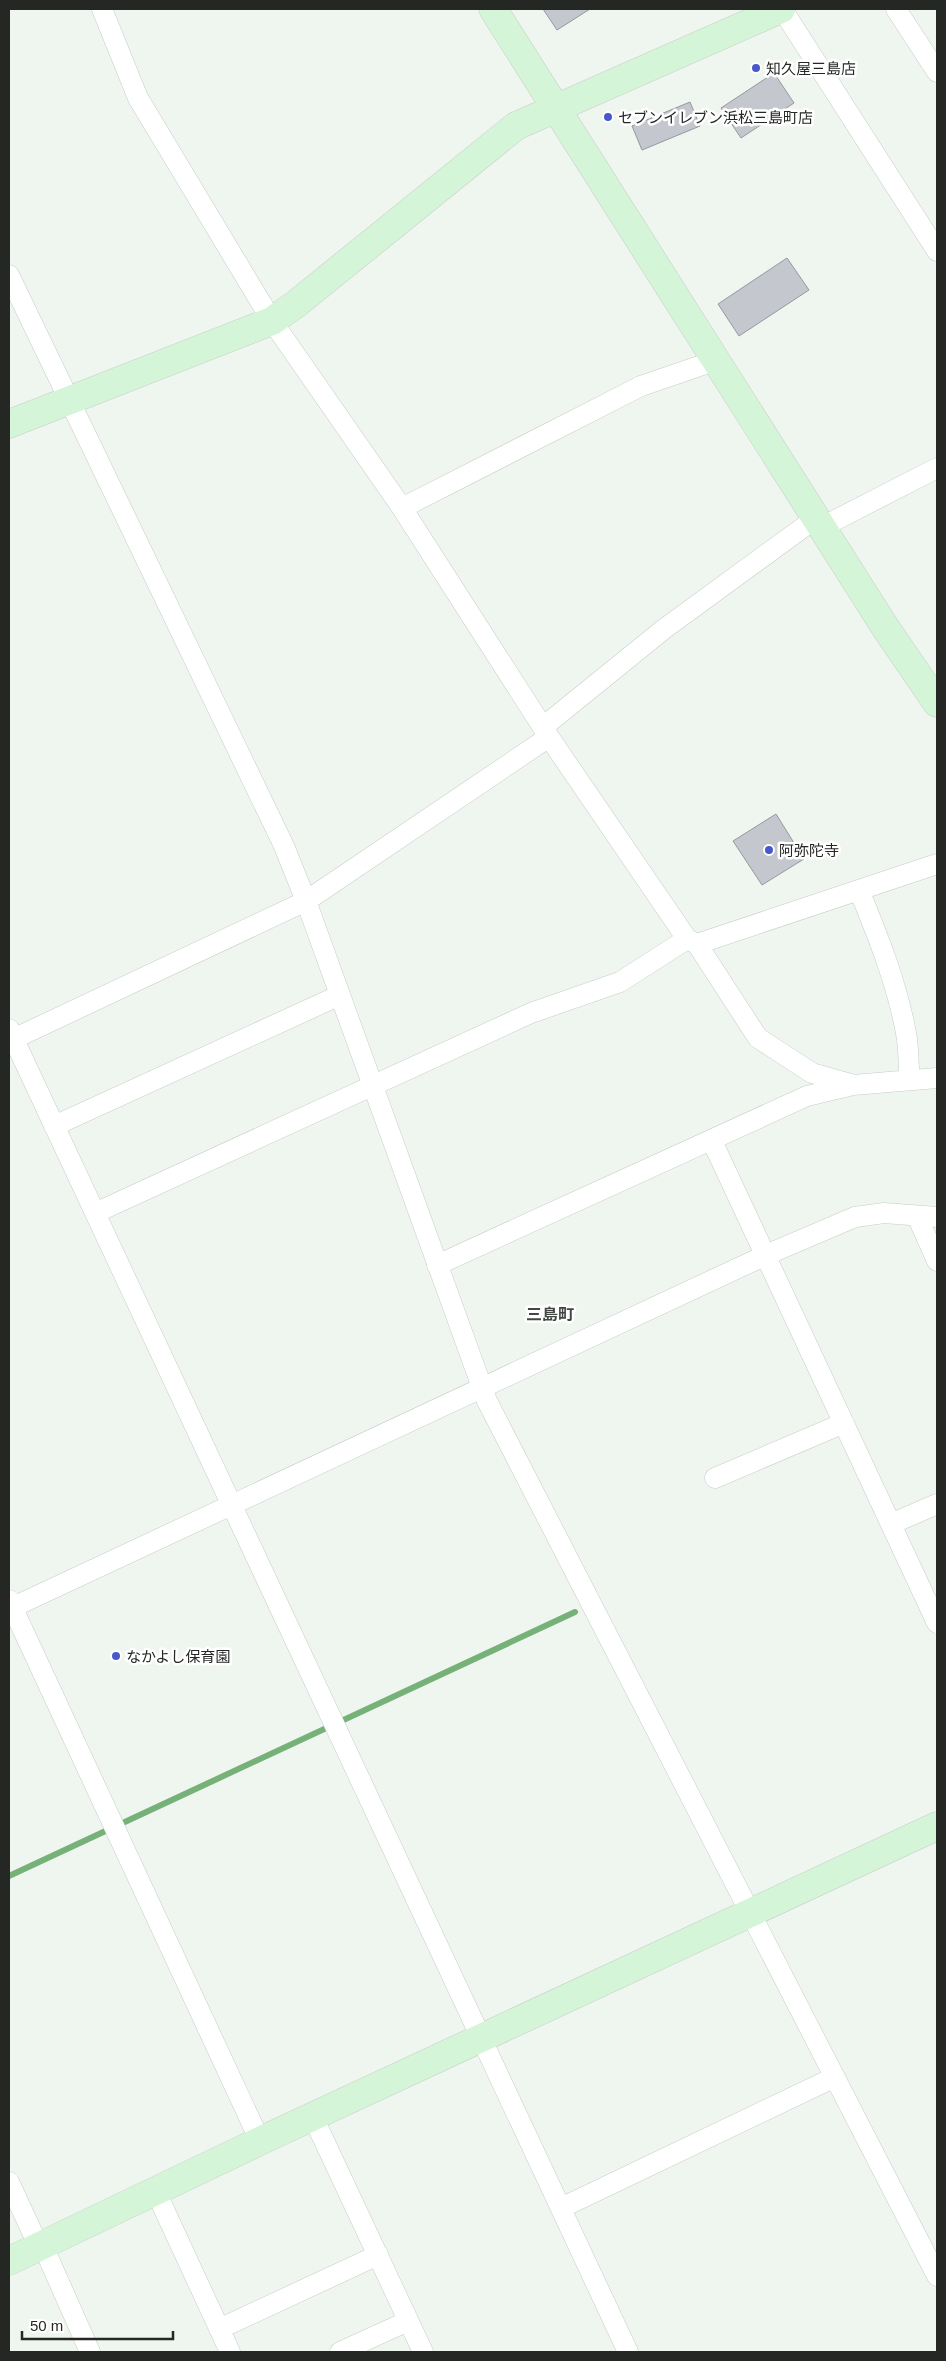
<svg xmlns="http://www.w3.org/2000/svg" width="946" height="2361" font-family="Arial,'Noto Sans JP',sans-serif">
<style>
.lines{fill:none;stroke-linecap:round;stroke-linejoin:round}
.stream{stroke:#76b178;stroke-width:6}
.building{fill:#c5c7ce;stroke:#96989f}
.street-casing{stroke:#c7cdc7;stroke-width:21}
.secondary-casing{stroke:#c7cdc7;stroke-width:29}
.street{stroke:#fff;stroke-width:20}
.secondary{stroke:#d5f5d8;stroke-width:28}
.poi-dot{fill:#4658cc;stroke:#fff;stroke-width:2}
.labels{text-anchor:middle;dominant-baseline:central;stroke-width:5;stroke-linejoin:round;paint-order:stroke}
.poi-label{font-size:15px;fill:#252725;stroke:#fff;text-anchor:start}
.neighbourhood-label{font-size:16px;font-weight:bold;fill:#424743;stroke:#fff}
</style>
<rect width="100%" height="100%" fill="#eff5ef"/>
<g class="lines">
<path class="stream" d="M 9,1876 L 575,1612"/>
</g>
<path class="building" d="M 543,9 L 590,9 L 557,30 Z
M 774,73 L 794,103 L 741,138 L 721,108 Z
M 690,102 L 700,126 L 642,150 L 632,126 Z
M 787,258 L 809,290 L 739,336 L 718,304 Z
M 776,814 L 804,859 L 762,885 L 733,841 Z"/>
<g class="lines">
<g class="street-casing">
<path id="street" d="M 102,9 L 138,98 L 272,321 L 402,508 L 549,737 L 687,939 L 697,944 L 937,864
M 782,9 L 937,251
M 896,9 L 937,72
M 9,275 L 284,846 L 306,901 L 487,1401 L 937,2276
M 402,508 L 641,386 L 717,360
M 822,527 L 937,468
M 543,727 L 664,629 L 816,518
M 859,890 C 878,936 897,984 906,1033 C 909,1048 908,1064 910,1080
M 697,944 L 758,1038 L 812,1073 L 851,1084
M 9,1029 L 628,2352
M 9,1041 L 306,901 L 549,737
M 54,1126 L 340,995
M 712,1141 L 937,1623
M 95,1213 L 531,1013 L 620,982 L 687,939
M 917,1216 L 937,1261
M 437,1265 L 807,1096 L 853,1085 L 937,1078
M 715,1478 L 844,1423
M 891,1524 L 937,1504
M 9,1600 L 260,2141
M 9,1609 L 766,1255 L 855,1217 L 884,1213 L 937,1217
M 313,2117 L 423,2352
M 9,2182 L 39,2247
M 156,2192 L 230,2352
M 561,2208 L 835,2077
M 43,2246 L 90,2352
M 219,2329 L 378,2255
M 340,2352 L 408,2321"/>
</g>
<g class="secondary-casing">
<path id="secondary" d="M 493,9 L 885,627 L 937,703
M 9,424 L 272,321 L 296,304 L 516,126 L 781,9
M 9,2261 L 260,2141 L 937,1826"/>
</g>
<use href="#street" class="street"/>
<use href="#secondary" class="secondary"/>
</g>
<g class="poi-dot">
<circle cx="756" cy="68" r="5"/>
<circle cx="608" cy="117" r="5"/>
<circle cx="769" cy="850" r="5"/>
<circle cx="116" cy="1656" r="5"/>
</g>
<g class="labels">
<g class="poi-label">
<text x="766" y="68">知久屋三島店</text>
<text x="618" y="117">セブンイレブン浜松三島町店</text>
<text x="779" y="850">阿弥陀寺</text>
<text x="126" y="1656">なかよし保育園</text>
</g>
<g class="neighbourhood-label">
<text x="550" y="1314">三島町</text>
</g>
</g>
<rect width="946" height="2361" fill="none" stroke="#252725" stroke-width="20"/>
<path d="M22 2331v8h151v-8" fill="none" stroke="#252725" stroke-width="2.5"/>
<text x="30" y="2331" font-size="15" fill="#252725" stroke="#ffffff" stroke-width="4" paint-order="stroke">50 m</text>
</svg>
